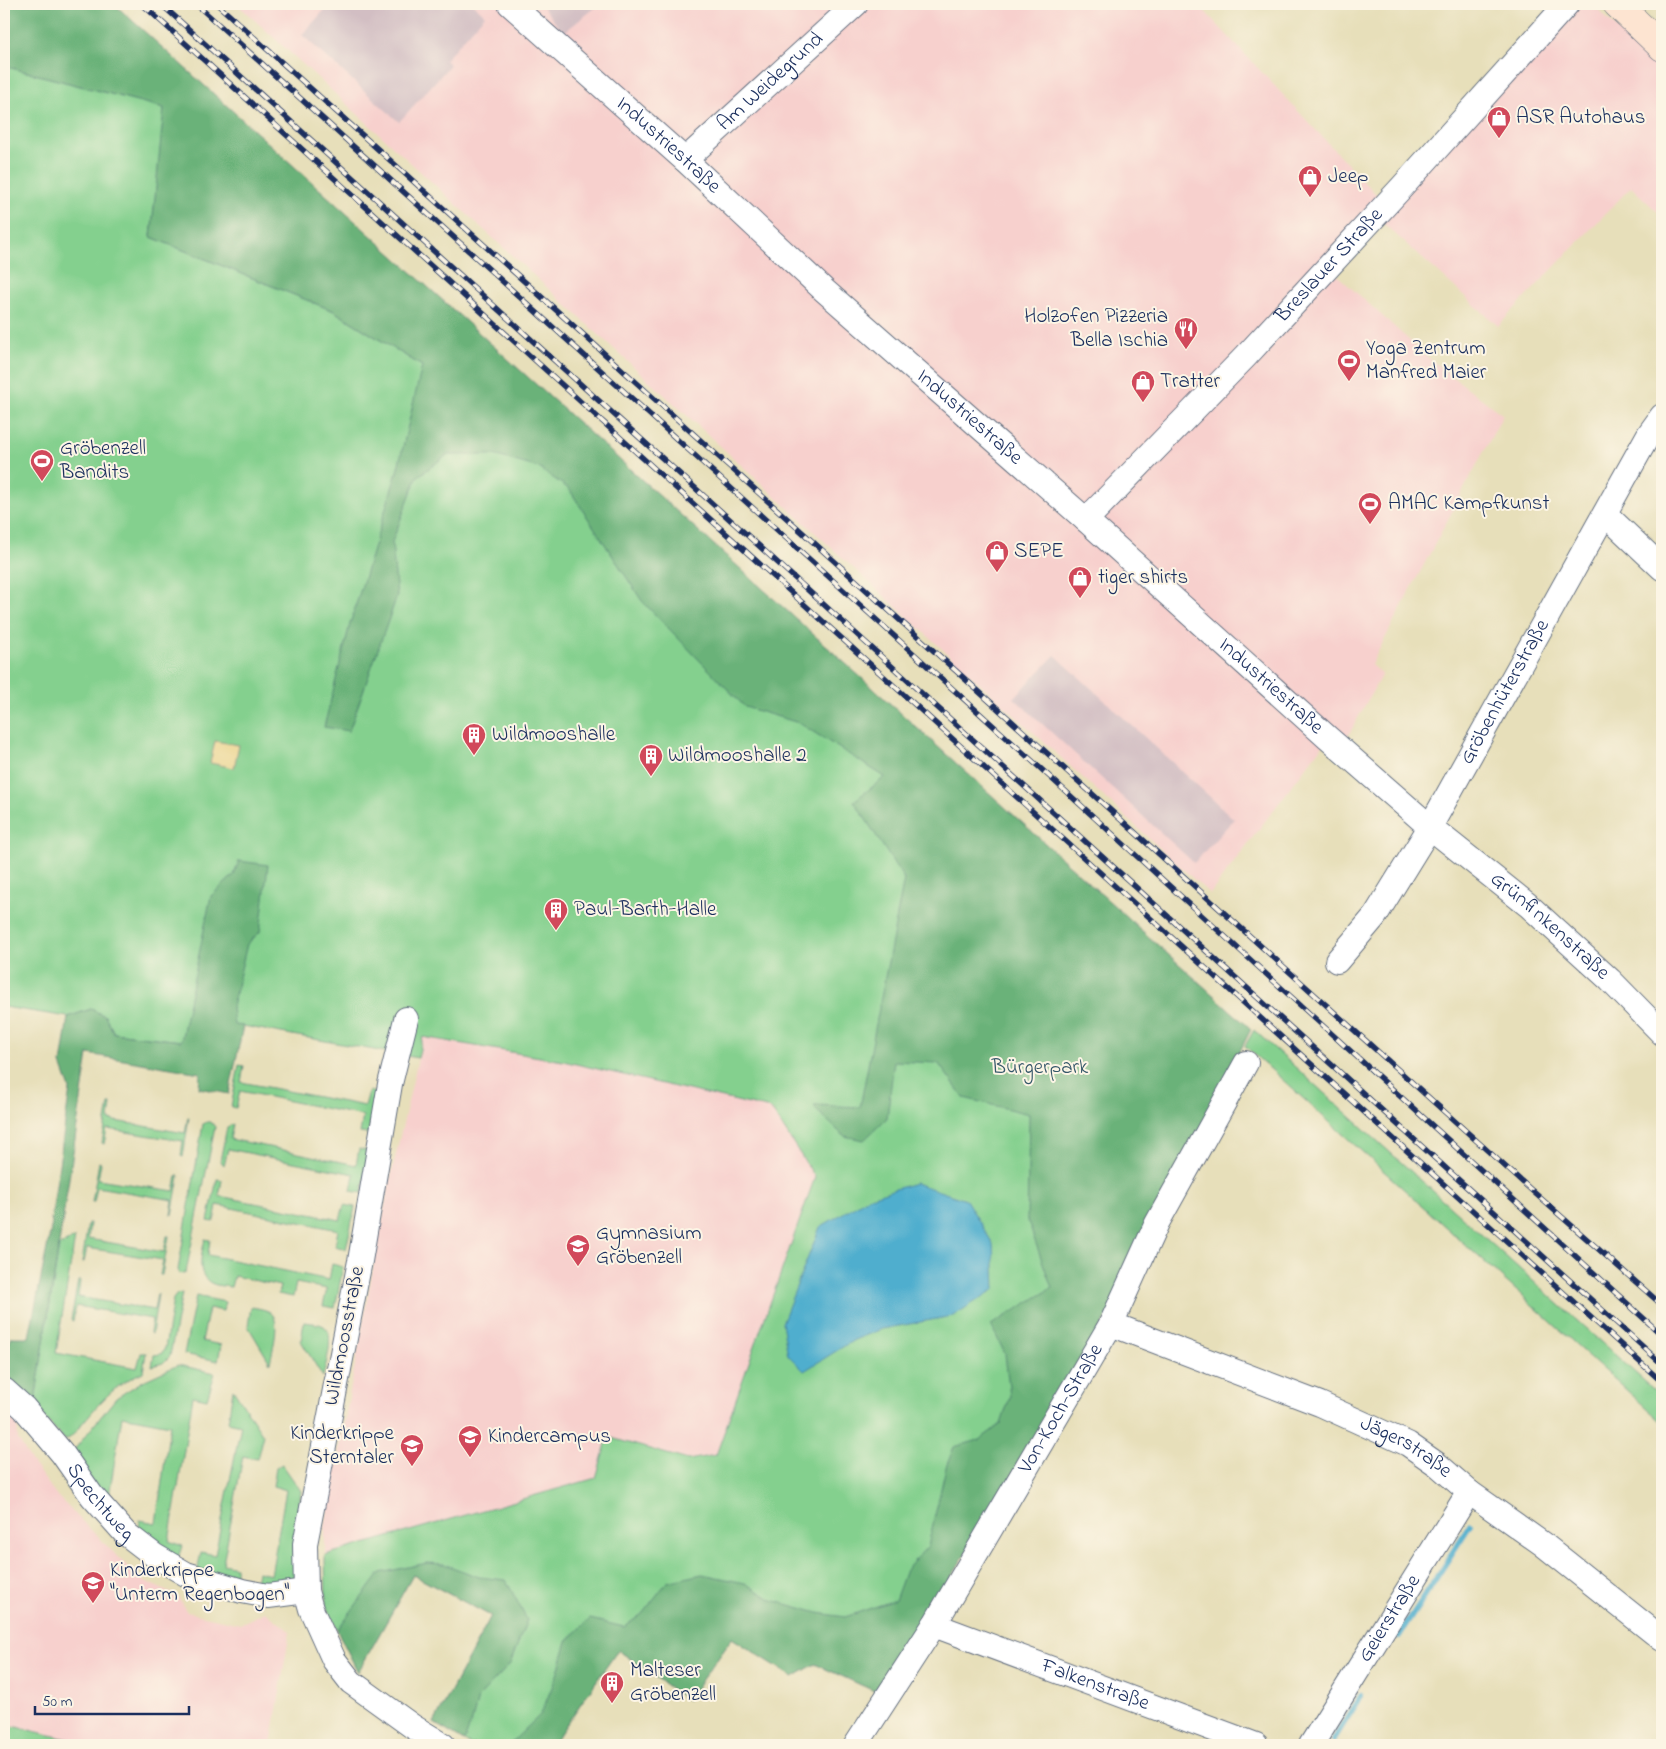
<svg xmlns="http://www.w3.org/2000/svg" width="1666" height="1749" font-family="'Indie Flower',sans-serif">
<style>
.built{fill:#f7d0cd}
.industrial{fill:#d2bec3}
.green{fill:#84d08e;stroke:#508076}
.forest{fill:#6bb279;stroke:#43706c}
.sand{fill:#eeda9e;stroke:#84847e}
.water{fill:#4faece;stroke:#356e96}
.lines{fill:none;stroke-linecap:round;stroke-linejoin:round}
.stream{stroke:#4faece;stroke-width:6}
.street-casing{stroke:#626d7e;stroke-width:26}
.secondary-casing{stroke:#626d7e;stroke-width:29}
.street{stroke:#fff;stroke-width:24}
.secondary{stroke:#fde4d1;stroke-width:28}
.rail-casing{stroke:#1b2f5e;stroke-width:5.5}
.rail{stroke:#fcf5e5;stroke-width:4;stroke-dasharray:11;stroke-linecap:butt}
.labels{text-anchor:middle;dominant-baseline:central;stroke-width:4;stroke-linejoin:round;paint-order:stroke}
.street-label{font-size:21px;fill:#1b2f5e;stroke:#fcf5e5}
.poi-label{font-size:21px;fill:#1b2f5e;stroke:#fcf5e5;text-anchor:start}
.park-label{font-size:21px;fill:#35576a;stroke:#fcf5e5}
</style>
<rect width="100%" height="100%" fill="#fcf5e5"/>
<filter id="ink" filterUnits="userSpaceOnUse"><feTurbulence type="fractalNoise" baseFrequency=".02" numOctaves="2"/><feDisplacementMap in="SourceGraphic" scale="10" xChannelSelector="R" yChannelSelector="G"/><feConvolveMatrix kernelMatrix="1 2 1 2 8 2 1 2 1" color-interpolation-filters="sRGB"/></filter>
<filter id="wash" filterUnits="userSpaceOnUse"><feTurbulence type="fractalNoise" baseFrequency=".0096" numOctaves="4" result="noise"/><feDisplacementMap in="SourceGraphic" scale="20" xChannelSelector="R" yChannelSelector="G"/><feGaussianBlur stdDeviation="1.12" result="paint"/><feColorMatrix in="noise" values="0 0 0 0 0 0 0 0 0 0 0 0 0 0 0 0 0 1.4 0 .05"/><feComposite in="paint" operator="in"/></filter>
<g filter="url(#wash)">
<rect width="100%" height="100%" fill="#e7dfba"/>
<path class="built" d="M 237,4 L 1198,4 L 1386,205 L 1566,4 L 1592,4 L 1662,72 L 1662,216 L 1631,187 L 1498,326 L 1376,217 L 1328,267 L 1431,360 L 1503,415 L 1371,665 L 1382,674 L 1341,749 L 1328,738 L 1210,894 Z
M 423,1037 L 563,1061 L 771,1109 L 815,1177 L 716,1455 L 688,1460 L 608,1437 L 596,1478 L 325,1555 L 325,1526 L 387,1193 Z
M 4,1408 L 17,1424 L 18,1439 L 31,1461 L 58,1497 L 139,1578 L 178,1597 L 187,1612 L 240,1624 L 265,1612 L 290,1631 L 271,1745 L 92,1745 L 4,1724 Z"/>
<path class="industrial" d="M 330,4 L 473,4 L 485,15 L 445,60 L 450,65 L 399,122 L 302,35 Z
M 541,4 L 600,4 L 563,33 Z
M 1055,655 L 1234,819 L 1194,863 L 1014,698 Z"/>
<path class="green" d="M 4,66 L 165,108 L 151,237 L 334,311 L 422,366 L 1251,1029 L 881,1694 L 815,1664 L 793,1677 L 732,1638 L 687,1700 L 618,1650 L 552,1745 L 471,1745 L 434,1723 L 491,1616 L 413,1575 L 358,1672 L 326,1606 L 325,1555 L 596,1478 L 608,1437 L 688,1460 L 716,1455 L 815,1177 L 771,1109 L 563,1061 L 423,1037 L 418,1058 L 243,1026 L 181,1041 L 114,1033 L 105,1016 L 91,1009 L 68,1017 L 4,1007 Z
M 1254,1030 L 1662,1397 L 1662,1422 L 1245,1046 Z
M 239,1065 L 244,1066 L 241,1082 L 365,1106 L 369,1091 L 377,1093 L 368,1134 L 360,1133 L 363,1116 L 240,1091 L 236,1108 L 231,1107 Z
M 109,1104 L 111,1104 L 109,1120 L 185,1133 L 188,1117 L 189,1117 L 183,1157 L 181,1156 L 183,1141 L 107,1129 L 104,1144 L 102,1143 Z
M 207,1122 L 211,1122 L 215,1127 L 186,1272 L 180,1274 L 178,1270 L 203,1124 Z
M 233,1124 L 230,1139 L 356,1165 L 359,1149 L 370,1151 L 362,1193 L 351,1191 L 354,1174 L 228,1149 L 224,1165 L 220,1161 L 227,1127 Z
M 99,1162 L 101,1163 L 98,1179 L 174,1191 L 177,1176 L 179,1176 L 172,1215 L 171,1215 L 173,1200 L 97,1187 L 94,1202 L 92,1202 Z
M 217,1179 L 222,1180 L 219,1196 L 340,1220 L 344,1205 L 355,1207 L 346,1249 L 335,1246 L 338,1230 L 217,1205 L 214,1222 L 208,1221 Z
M 88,1223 L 90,1223 L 88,1239 L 164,1252 L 167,1236 L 169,1236 L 162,1275 L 160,1275 L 163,1260 L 87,1248 L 84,1262 L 82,1262 Z
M 75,1238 L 56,1353 L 137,1368 L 141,1353 L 146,1353 L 143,1372 C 109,1387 94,1410 71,1437 L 65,1440 L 29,1401 L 35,1400 L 59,1246 Z
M 205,1239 L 210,1240 L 208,1255 L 329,1280 L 332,1264 L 343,1267 L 335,1308 L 323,1306 L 327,1289 L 296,1283 L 293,1297 L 278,1294 L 280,1286 L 234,1276 L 231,1287 C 225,1286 216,1286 211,1283 C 195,1274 202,1253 205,1239 Z
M 78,1281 L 80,1281 L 78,1297 L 154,1310 L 157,1294 L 158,1294 L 152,1334 L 150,1333 L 152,1319 L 76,1306 L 73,1321 L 71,1320 Z
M 182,1293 L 170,1356 L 163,1363 L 152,1366 L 154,1355 L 161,1354 L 165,1348 L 173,1299 L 177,1294 Z
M 196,1296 L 225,1302 L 223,1311 L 209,1308 L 202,1341 L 221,1345 L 218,1361 L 184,1354 Z
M 251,1307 C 257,1308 265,1309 270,1312 C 282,1320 272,1351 270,1363 L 248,1326 Z
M 304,1322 C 310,1323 319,1323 324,1326 C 336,1335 325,1365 323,1377 L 301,1341 Z
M 178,1365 L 215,1373 L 207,1399 L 193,1396 L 169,1541 L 182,1546 L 178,1558 L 175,1560 L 171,1560 L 138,1535 L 140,1520 L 156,1523 L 170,1425 L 122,1416 L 107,1508 L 125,1515 L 123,1527 L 106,1509 L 73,1460 L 74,1450 L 116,1398 L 143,1381 Z
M 233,1389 L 263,1435 L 257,1459 L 243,1456 L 223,1564 L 236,1567 L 236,1578 L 197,1573 L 201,1552 L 215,1555 L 241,1425 L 228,1422 Z
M 282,1464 L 301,1491 L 293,1560 L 295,1577 L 283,1588 L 255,1587 L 258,1572 L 271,1575 L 286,1490 L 273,1486 L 276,1468 Z
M 4,1724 L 92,1745 L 4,1745 Z"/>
<path class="forest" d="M 4,4 L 114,4 L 1251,1029 L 1106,1319 L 881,1694 L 815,1664 L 793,1677 L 732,1638 L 687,1700 L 618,1650 L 552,1745 L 509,1745 L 541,1714 L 557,1675 L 567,1641 L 590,1619 L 624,1627 L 642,1614 L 667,1582 L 702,1574 L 745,1583 L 772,1600 L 818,1613 L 845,1617 L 895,1600 L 906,1570 L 928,1546 L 946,1467 L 954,1447 L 979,1440 L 1001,1424 L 1010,1397 L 1005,1354 L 991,1325 L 1052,1288 L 1027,1219 L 1029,1114 L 964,1098 L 938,1063 L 894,1061 L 887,1118 L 864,1140 L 844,1136 L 815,1109 L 815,1105 L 860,1107 L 904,879 L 854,801 L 885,777 L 799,723 L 745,707 L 642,601 L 569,489 L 539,468 L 494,455 L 447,455 L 417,477 L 392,542 L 397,596 L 349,731 L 324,727 L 350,624 L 397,472 L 422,366 L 334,311 L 151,237 L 164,108 L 4,66 Z
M 239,861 L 268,865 L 260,932 L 247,944 L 232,1007 L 234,1025 L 243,1026 L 229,1094 L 199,1088 L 200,1073 L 88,1054 L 35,1401 L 29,1401 L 4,1375 L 4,1354 L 12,1337 L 29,1337 L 52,1223 L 51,1220 L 70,1089 L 61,1064 L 68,1017 L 91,1009 L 105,1016 L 114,1033 L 181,1041 L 211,896 L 234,875 Z
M 427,1563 L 444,1564 L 479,1577 L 506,1580 L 527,1620 L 510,1664 L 478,1698 L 472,1721 L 464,1741 L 434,1723 L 491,1616 L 413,1575 L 358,1672 L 337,1630 L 380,1573 Z"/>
<path class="sand" d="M 215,741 L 239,745 L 234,768 L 210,763 Z"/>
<path class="water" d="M 915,1183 L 966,1200 L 993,1244 L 995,1289 L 953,1316 L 882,1329 L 854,1340 L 804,1371 L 788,1355 L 782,1323 L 820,1227 L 870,1197 Z"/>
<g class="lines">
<path class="stream" d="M 1399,1636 L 1470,1525
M 1334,1739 L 1361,1696"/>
</g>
</g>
<g filter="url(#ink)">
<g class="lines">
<g class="street-casing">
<g id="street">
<path id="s1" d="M 510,4 L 685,160 L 825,291 L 1086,520 L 1328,738 L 1430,827 L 1528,905 L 1610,980 L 1662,1033"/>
<path id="s2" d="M 685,160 L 856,4"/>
<path d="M 1605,514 L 1662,568"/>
<path id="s3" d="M 1086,520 L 1246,356 L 1403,186 L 1567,4"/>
<path id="s4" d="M 1337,961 L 1375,916 L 1430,827 L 1649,434 L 1662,416"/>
<path d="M 406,1019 L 390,1084 L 360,1261 L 305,1544 L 306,1591 L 311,1609 L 334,1660 L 351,1682 L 412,1726 L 443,1745"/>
<path id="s5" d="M 1111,1324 L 1320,1404 L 1408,1444 L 1438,1465 L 1469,1492 L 1544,1545 L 1662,1639"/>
<path id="s6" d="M 4,1390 L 24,1408 L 62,1453 L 92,1496 L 125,1533 L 155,1556 L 186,1574 L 242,1591 L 268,1596 L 306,1591"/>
<path id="s7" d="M 934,1625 L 1256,1745"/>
<path id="s8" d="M 856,1745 L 934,1625 L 1111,1324 L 1157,1223 L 1246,1063"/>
<path id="s9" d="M 1311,1745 L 1469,1492"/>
</g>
</g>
<g class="secondary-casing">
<path id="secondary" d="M 1617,4 L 1662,47"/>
</g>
<use href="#street" class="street"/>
<use href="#secondary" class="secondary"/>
<g class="rail-casing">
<path id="rail" d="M 142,4 L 1662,1382
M 161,4 L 1662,1364
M 196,4 L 1039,767 L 1662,1335
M 217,4 L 1529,1188 L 1662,1305"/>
</g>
<use href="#rail" class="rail"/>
</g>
</g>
<defs>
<g id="shop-pin" transform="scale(1.25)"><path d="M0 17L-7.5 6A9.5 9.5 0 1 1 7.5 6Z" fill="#d1495b" stroke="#fcf5e5"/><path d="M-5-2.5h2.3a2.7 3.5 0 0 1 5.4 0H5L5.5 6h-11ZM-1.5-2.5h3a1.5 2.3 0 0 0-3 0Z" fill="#fff"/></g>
<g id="restaurant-pin" transform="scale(1.25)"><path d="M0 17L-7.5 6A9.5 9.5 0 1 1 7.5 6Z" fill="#d1495b" stroke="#fcf5e5"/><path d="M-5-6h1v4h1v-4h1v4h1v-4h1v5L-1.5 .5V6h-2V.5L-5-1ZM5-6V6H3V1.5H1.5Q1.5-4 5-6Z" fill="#fff"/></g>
<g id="stadium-pin" transform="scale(1.25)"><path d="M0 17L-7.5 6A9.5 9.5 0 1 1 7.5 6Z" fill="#d1495b" stroke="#fcf5e5"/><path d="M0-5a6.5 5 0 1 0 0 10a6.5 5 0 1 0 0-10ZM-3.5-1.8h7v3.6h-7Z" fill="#fff"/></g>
<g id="building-pin" transform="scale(1.25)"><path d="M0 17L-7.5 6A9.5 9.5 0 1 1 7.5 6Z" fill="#d1495b" stroke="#fcf5e5"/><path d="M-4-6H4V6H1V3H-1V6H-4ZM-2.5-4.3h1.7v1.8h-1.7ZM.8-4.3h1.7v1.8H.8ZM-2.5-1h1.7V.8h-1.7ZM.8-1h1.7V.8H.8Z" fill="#fff"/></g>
<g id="school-pin" transform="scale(1.25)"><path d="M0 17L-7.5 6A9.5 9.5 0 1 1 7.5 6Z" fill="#d1495b" stroke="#fcf5e5"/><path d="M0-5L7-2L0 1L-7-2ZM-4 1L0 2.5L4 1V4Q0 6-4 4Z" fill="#fff"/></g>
</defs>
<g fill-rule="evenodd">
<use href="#shop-pin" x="1499" y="118"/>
<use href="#shop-pin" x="1310" y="177"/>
<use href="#restaurant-pin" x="1186" y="329"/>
<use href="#stadium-pin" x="1349" y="361"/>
<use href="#shop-pin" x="1143" y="382"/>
<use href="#stadium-pin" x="42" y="461"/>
<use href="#stadium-pin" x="1370" y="504"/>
<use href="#shop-pin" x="997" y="552"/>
<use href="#shop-pin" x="1080" y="578"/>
<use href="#building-pin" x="474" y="735"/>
<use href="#building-pin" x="651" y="756"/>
<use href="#building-pin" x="556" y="910"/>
<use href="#school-pin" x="578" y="1246"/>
<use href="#school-pin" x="470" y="1437"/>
<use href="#school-pin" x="412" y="1446"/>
<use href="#school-pin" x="93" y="1583"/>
<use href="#building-pin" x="612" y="1683"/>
</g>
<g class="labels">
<g class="street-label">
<text stroke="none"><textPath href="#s2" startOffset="116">Am Weidegrund</textPath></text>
<text stroke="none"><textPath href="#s1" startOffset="212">Industriestraße</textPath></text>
<text stroke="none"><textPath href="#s3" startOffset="352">Breslauer Straße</textPath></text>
<text stroke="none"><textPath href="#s1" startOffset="618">Industriestraße</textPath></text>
<text stroke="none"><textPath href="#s1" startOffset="1022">Industriestraße</textPath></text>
<text stroke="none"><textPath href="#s4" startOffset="318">Gröbenhüterstraße</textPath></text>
<text stroke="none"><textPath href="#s1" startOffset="1390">Grünfinkenstraße</textPath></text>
<text transform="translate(345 1336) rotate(-79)">Wildmoosstraße</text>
<text stroke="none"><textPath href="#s8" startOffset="394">Von-Koch-Straße</textPath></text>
<text stroke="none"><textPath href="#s5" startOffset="320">Jägerstraße</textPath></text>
<text stroke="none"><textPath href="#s6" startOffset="148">Spechtweg</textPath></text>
<text stroke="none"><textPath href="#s9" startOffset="149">Geierstraße</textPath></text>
<text stroke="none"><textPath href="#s7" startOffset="172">Falkenstraße</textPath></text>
</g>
<g class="poi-label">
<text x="1516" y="118">ASR Autohaus</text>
<text x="1328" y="177">Jeep</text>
<text x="1168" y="317" text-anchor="end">Holzofen Pizzeria<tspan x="1168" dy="24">Bella Ischia</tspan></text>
<text x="1366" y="349">Yoga Zentrum<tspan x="1366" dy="24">Manfred Maier</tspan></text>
<text x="1160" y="382">Tratter</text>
<text x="60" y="449">Gröbenzell<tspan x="60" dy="24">Bandits</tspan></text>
<text x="1388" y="504">AMAC Kampfkunst</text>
<text x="1014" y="552">SEPE</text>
<text x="1098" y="578">tiger shirts</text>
<text x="492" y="735">Wildmooshalle</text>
<text x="668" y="756">Wildmooshalle 2</text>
<text x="574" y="910">Paul-Barth-Halle</text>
<text x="596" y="1234">Gymnasium<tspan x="596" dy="24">Gröbenzell</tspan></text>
<text x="394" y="1434" text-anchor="end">Kinderkrippe<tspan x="394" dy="24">Sterntaler</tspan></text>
<text x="488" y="1437">Kindercampus</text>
<text x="110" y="1571">Kinderkrippe<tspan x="110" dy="24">"Unterm Regenbogen"</tspan></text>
<text x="630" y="1671">Malteser<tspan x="630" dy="24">Gröbenzell</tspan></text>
</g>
<g class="park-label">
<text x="1040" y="1068">Bürgerpark</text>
</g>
</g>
<rect width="1666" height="1749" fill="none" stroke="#fcf5e5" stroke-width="20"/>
<path d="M35 1706v8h154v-8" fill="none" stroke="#1b2f5e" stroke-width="2.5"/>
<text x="42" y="1706" font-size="15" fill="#1b2f5e" stroke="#fcf5e5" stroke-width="4" paint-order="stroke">50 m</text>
</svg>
